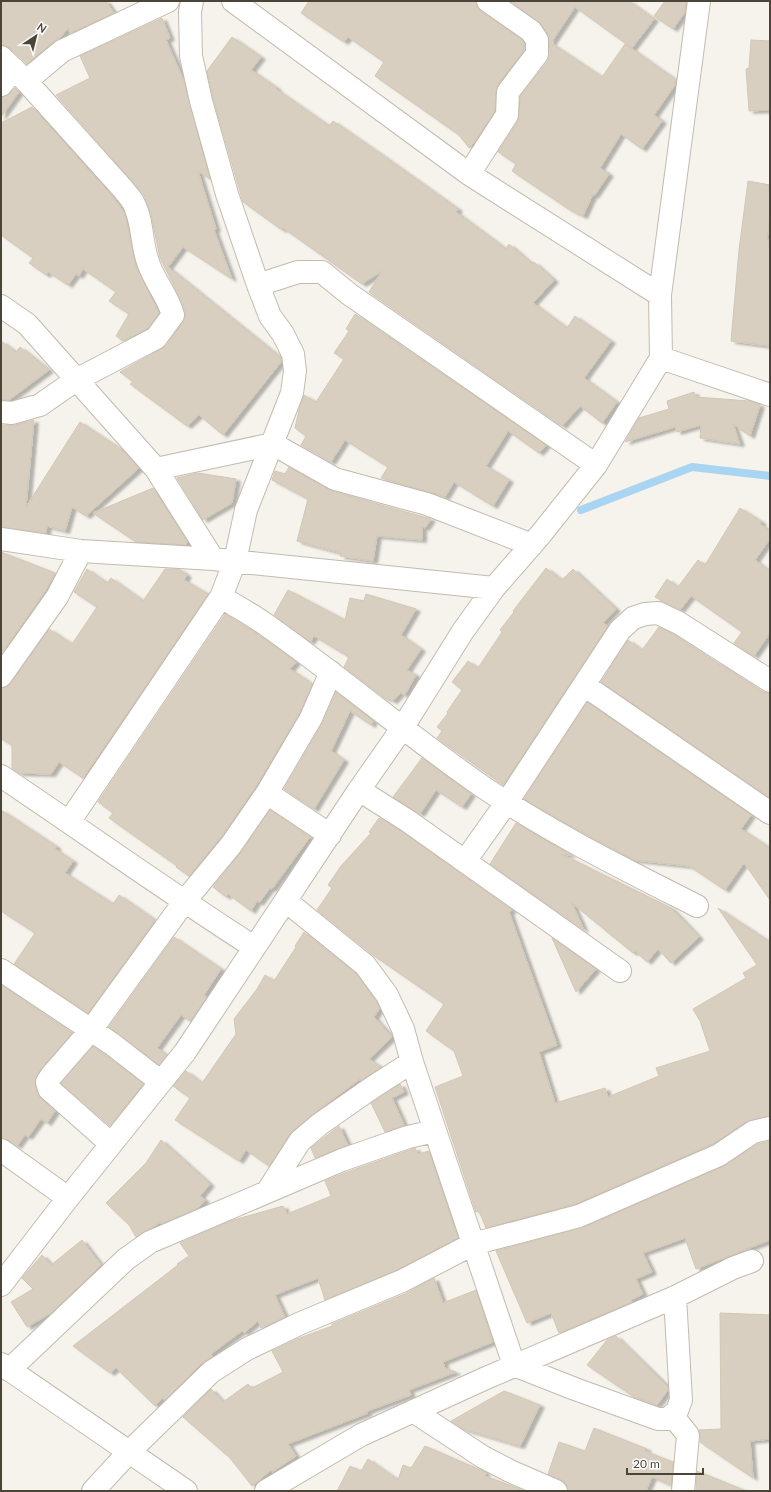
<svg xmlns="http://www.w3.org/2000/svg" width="771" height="1492" font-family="Lato,sans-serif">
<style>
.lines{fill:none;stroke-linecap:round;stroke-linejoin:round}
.stream{stroke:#a9d4f2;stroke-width:8}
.building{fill:#d8cfc1;stroke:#d3c7b4;filter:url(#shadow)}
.minor-casing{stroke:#c2bbae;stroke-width:24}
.tertiary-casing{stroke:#c2bbae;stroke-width:24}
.minor{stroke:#fff;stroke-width:22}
.tertiary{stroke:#fff;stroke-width:22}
</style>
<defs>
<filter id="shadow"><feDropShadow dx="4.5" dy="2.5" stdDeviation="1" flood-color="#0004"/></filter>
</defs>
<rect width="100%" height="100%" fill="#f6f3ec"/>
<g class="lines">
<path class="stream" d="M 581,510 L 692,467 L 770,476"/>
</g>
<path class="building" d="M 1,1 L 106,1 L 114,13 L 70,33 L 68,28 L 60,38 L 54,41 L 27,64 L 10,48 L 1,45 Z
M 309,1 L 476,1 L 477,7 L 481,11 L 522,40 L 524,44 L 524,50 L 498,84 L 496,91 L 495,111 L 474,143 L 469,148 L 459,135 L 375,76 L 384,62 L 348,37 L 344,42 L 301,13 Z
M 510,1 L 629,1 L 654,19 L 632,48 L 575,7 L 551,43 L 602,77 L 625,44 L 676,80 L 675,85 L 654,115 L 662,121 L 642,149 L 621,134 L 600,168 L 609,174 L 594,196 L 593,194 L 583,216 L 570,210 L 512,171 L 516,164 L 498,152 L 518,121 L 519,116 L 520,96 L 547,62 L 550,54 L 549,40 L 547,33 L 541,24 Z
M 665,1 L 686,1 L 685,12 L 673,29 L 654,16 Z
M 162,18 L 170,38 L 166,40 L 184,81 L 210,179 L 198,171 L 216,229 L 214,230 L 232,279 L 183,247 L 168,267 L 281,358 L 281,362 L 223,435 L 199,415 L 187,426 L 130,384 L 133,382 L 120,372 L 166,346 L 183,322 L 185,317 L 185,311 L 179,296 L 160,258 L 151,214 L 144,195 L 132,181 L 56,95 L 90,78 L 80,56 Z
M 232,37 L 261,57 L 251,70 L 277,88 L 276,89 L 329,126 L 333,121 L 385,157 L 458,209 L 456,212 L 506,249 L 509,244 L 532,264 L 534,262 L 554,280 L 533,303 L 567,328 L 575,316 L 611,341 L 584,378 L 617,402 L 602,423 L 580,406 L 562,426 L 369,292 L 382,271 L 362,284 L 283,228 L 282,230 L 243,202 L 213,98 L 207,71 Z
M 751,40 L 770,41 L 770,110 L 749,111 L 746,69 L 749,68 Z
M 15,88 L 19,92 L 1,117 L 1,97 L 6,96 Z
M 32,107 L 113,197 L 125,214 L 136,266 L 159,313 L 148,328 L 123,341 L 116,336 L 129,314 L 109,301 L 116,292 L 83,269 L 79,276 L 76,274 L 68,285 L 48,272 L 46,275 L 29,263 L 33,258 L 1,235 L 1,123 Z
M 748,181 L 770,185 L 770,215 L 767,240 L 770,240 L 770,346 L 731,341 L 739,250 Z
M 355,314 L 546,445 L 539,453 L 508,431 L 486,466 L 509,480 L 493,506 L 454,482 L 445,497 L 430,492 L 381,478 L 388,467 L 345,440 L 331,462 L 301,445 L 306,436 L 295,428 L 299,410 L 304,395 L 316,402 L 344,359 L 334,353 L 349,331 L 346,329 Z
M 1,341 L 16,352 L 20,347 L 49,370 L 9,400 L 1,400 Z
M 694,392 L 696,397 L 749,401 L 760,405 L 750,436 L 733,424 L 740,444 L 700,438 L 701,425 L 677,432 L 675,427 L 625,442 L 639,418 L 669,409 L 667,401 Z
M 34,420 L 26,507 L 80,422 L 122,450 L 139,468 L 86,516 L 72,507 L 65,531 L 47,526 L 46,533 L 1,527 L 1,425 L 15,425 Z
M 289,467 L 332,491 L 431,519 L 425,528 L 422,527 L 422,540 L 377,536 L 373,561 L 340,556 L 341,553 L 297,541 L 308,499 L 272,480 L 275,471 L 285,474 Z
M 198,473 L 236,479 L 232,503 L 203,520 L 177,478 Z
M 153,488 L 187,541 L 186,545 L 136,542 L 93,513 Z
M 740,508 L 762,522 L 760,524 L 770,530 L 770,539 L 755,560 L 770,571 L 770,633 L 754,656 L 734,643 L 742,632 L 691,596 L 680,610 L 662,601 L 655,597 L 667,579 L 678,587 L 698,560 L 705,565 Z
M 1,552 L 55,573 L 46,590 L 1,654 Z
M 546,568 L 562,580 L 573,569 L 616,609 L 603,623 L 608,626 L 503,785 L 437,738 L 442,731 L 437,727 L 448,713 L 447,712 L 462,690 L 452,682 L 468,661 L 478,668 L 502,632 L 500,630 L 514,612 L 513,611 Z
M 87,569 L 107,583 L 111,578 L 143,601 L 165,569 L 179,569 L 187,575 L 184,580 L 208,594 L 83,778 L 59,762 L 51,774 L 19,773 L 12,768 L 12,745 L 1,739 L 1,688 L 7,687 L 11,683 L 49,629 L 72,644 L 97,607 L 74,592 Z
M 288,590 L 345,620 L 350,598 L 364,601 L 366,594 L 416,609 L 401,635 L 421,649 L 407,670 L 416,675 L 404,696 L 401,692 L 393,701 L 387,698 L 386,699 L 344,667 L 349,657 L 314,636 L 310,642 L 274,615 Z
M 225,614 L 253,631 L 296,662 L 290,669 L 312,684 L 300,712 L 256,786 L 221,837 L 189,876 L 176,867 L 177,866 L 109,818 L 113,813 L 98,802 Z
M 659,627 L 673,634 L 720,665 L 720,664 L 763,692 L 770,693 L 770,798 L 601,682 L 628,640 L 642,650 Z
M 336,692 L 373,721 L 371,725 L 350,711 L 331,751 L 344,760 L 314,809 L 284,789 L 322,724 Z
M 587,702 L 751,815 L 741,829 L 770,848 L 770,900 L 744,863 L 725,890 L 689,866 L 634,860 L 567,824 L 524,799 Z
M 422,758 L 471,794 L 462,807 L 436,790 L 420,814 L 393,797 Z
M 1,810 L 39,835 L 57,847 L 55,849 L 73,861 L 65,873 L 113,904 L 119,895 L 155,920 L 88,1013 L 14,964 L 35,933 L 1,911 Z
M 270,810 L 310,837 L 272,889 L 270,888 L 259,903 L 257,901 L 251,911 L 228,894 L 226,897 L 213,887 L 241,852 Z
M 379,818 L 401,831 L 512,910 L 509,912 L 557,1045 L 539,1052 L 555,1103 L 605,1088 L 608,1097 L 659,1076 L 656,1068 L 710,1051 L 700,1021 L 693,1009 L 746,978 L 743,973 L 757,965 L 718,908 L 770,942 L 770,1116 L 746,1122 L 713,1144 L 575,1204 L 486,1228 L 479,1211 L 476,1212 L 435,1087 L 463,1076 L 454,1051 L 426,1031 L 444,1004 L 373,955 L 317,910 L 332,888 L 328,885 L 341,866 L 371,833 L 369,832 Z
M 516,823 L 571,855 L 561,854 L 671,908 L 699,937 L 671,963 L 658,949 L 647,962 L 635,951 L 633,953 L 572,903 L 584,930 L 490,864 Z
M 304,932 L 356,974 L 376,1001 L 380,1008 L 374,1017 L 392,1037 L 369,1059 L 381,1067 L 360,1081 L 360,1079 L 313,1114 L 292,1131 L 269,1166 L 246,1150 L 239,1161 L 175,1120 L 190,1098 L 173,1086 L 186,1071 L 202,1083 L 236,1034 L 234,1019 L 257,989 L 265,975 L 274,981 L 296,947 L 295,946 Z
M 174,937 L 221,969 L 204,995 L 207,997 L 190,1021 L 181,1015 L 157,1048 L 167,1055 L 159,1065 L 109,1027 Z
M 552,938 L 596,969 L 576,992 Z
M 1,985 L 72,1033 L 42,1068 L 35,1080 L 37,1092 L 40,1098 L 55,1111 L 47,1123 L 41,1119 L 28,1137 L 25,1135 L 17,1146 L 8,1140 L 1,1138 Z
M 93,1046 L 143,1084 L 110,1126 L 61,1083 Z
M 400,1084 L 404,1092 L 392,1098 L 404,1125 L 385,1132 L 371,1103 Z
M 339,1126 L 348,1145 L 315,1158 L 311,1148 Z
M 161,1140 L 210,1184 L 200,1196 L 205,1200 L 198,1208 L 161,1224 L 161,1222 L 136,1237 L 129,1225 L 106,1203 L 146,1163 Z
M 770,1141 L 770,1240 L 696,1269 L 685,1238 L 643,1253 L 652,1272 L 636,1279 L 643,1294 L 631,1300 L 632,1302 L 559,1333 L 551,1313 L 527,1323 L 496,1251 L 584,1227 L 724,1166 L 758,1144 Z
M 415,1148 L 418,1154 L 429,1151 L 458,1238 L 397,1270 L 325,1300 L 318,1278 L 275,1295 L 285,1317 L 261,1328 L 258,1321 L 244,1333 L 242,1331 L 211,1354 L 213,1356 L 202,1363 L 165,1400 L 162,1398 L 155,1406 L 116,1368 L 110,1373 L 73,1346 L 178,1265 L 177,1264 L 189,1256 L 180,1243 L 230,1221 L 283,1206 L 287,1214 L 331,1196 L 325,1181 L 347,1172 Z
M 82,1240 L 101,1265 L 51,1313 L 27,1327 L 11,1302 L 33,1289 L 22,1278 L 42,1255 L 51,1265 Z
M 434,1278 L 443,1303 L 476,1290 L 493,1342 L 443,1362 L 445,1368 L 456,1372 L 409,1390 L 411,1395 L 365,1412 L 368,1413 L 288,1444 L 296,1456 L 272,1472 L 271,1470 L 252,1486 L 230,1458 L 183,1417 L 211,1389 L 223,1402 L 248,1384 L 252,1388 L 283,1372 L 272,1351 L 297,1339 L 332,1326 L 332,1324 L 407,1293 Z
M 720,1313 L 770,1315 L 770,1439 L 750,1441 L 753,1478 L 700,1442 L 700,1436 L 699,1430 L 721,1429 Z
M 616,1336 L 668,1387 L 668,1390 L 657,1405 L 634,1397 L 587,1365 L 607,1340 Z
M 504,1391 L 540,1405 L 520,1446 L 463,1429 L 451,1421 Z
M 594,1428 L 647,1449 L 645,1451 L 673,1462 L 671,1485 L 652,1477 L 646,1491 L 568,1491 L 566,1483 L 561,1480 L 548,1474 L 559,1442 L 585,1451 Z
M 425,1446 L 485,1472 L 485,1476 L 520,1489 L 520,1491 L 337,1491 L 350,1466 L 361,1471 L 368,1459 L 398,1480 L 403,1465 L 411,1468 Z
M 697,1471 L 744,1490 L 744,1491 L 696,1491 Z"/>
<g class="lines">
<g class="minor-casing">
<path id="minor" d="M 233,1 L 469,174 L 660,295
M 1,57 L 26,81 L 123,189 C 126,193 130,197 133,202 C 143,220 141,243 148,262 C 154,281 168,296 173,315 L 156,338 L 76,380 L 40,405 L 12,413 L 1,412
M 26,81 L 62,51 L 168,1
M 1,85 L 14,69
M 469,174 L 507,115 L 508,92 L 537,54 L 537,40 L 531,31 L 488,1
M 258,285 L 298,272 L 322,272 L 349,294 L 596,465
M 1,306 L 27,324 L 156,469 L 213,559
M 661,358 L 770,395
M 156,469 L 273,444 L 335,479 L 427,504 L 532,545
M 1,539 L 81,551 L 213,559 L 494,588
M 221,597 C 236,606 251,614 265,624 C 339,676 408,735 483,787 C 551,833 624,869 697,906
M 1,676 L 57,597 L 81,551
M 584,685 L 770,813
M 1,776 C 86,833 168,892 254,947
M 359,790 L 408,821 L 620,971
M 267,793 L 330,835
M 69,822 L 221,597 L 235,561 L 246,510 L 292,393 L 295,371 L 293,354 L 283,334 L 270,316 L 258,285 L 227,194 L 201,101 L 191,56 L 190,12 L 192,1
M 465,861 L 507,802 L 620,630 L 633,618 L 645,614 L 658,613 L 679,623 L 770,681
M 286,901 L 365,965 L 387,995 L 403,1029 L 412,1062 L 514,1365 L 575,1389 L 658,1419 L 669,1419 L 677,1411 L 681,1400 L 675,1297
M 1,970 L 112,1044 L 161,1082
M 111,1144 L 49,1089 L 47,1082 L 51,1076 L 91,1030 L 184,902 L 231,845 L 267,793 L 311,718 L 331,672
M 1,1150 L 68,1198
M 267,1192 L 300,1141 L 320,1124 L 373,1087 L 412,1062
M 1,1285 L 68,1198 L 185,1052 L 359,790 L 403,727 L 463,631 L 494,588 L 541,534 L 596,465 L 661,358 L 660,295 L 699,1
M 9,1370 L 126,1259 L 150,1242 L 342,1160 L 408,1137 L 435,1131
M 413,1411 L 483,1457 L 510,1471 L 556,1491
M 672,1415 L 688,1435 L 683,1491
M 93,1491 L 129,1452 L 211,1372 L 247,1349 L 301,1323 L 402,1281 L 473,1244 L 579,1216 L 719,1155 L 753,1132 L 770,1128
M 266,1491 L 361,1435 L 486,1378 L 675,1297 L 733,1268 L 752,1261"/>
</g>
<g class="tertiary-casing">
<path id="tertiary" d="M 1,1364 L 186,1491"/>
</g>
<use href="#minor" class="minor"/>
<use href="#tertiary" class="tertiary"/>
</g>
<rect width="771" height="1492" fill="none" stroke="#4b4439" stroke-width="4"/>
<g transform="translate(36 36) rotate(35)" stroke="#ffffff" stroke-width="3" paint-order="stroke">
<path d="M0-3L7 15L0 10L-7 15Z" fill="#4b4439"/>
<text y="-6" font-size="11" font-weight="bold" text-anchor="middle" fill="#4b4439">N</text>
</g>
<path d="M627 1468v6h76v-6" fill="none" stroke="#4b4439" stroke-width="2"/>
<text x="633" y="1468" font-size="12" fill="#4b4439" stroke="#ffffff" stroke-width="3" paint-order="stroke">20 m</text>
</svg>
